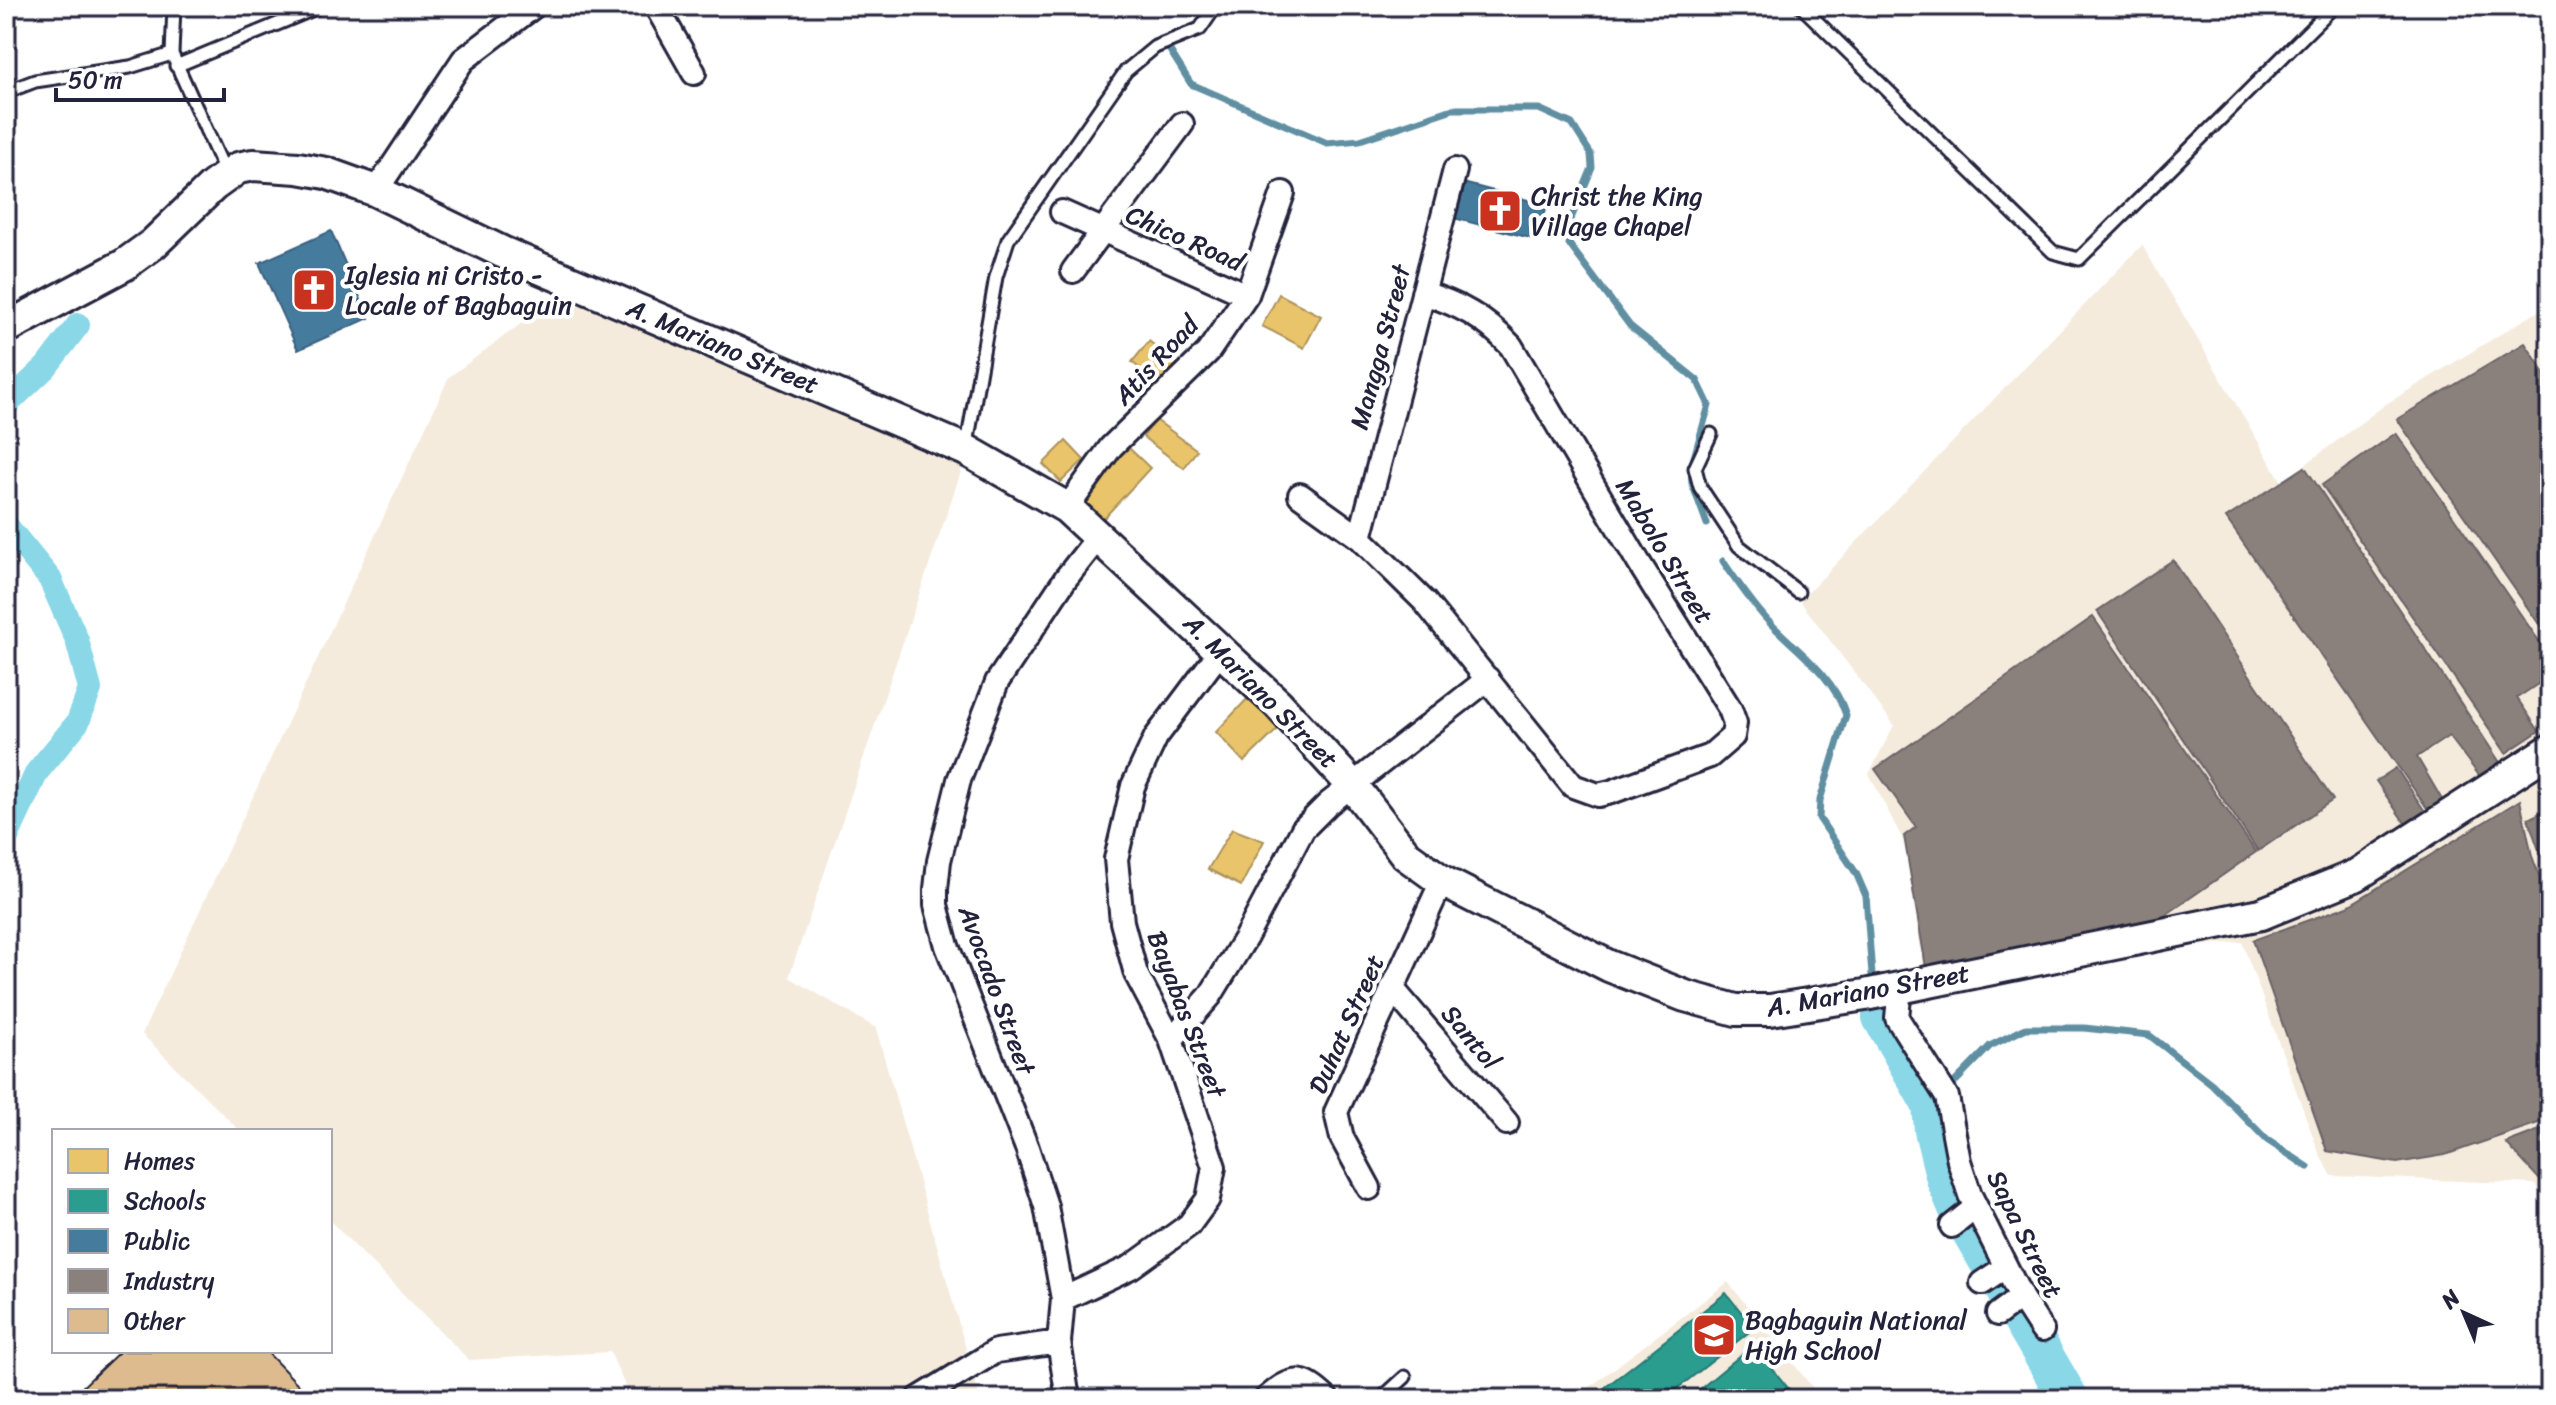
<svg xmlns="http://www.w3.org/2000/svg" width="2556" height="1405" font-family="Sriracha,sans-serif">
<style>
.built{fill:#f5ebdd}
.homes{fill:#e9c46a;stroke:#ad935c;stroke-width:2}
.schools{fill:#2a9d8f;stroke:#287876;stroke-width:2}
.public{fill:#457b9d;stroke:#3a6080;stroke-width:2}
.industry{fill:#8a817c;stroke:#6b6468;stroke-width:2}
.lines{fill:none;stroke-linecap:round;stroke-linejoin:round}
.stream{stroke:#608fa2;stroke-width:7}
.canal{stroke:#89d7e7;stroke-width:24}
.river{stroke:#89d7e7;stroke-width:40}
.building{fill:#ddbb8f;stroke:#22223b;stroke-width:2}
.lane-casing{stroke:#22223b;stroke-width:17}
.street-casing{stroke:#22223b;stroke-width:28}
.secondary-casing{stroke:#22223b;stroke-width:36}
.lane{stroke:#fff;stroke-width:11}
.street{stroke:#fff;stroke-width:22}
.secondary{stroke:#fff;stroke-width:30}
.labels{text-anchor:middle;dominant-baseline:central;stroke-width:8;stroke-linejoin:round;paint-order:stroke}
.poi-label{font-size:26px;fill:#22223b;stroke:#fff;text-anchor:start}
.street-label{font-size:26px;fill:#22223b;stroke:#fff}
</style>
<rect width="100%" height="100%" fill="#fff"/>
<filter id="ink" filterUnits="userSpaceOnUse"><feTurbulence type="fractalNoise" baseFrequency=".0125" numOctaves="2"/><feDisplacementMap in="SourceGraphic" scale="16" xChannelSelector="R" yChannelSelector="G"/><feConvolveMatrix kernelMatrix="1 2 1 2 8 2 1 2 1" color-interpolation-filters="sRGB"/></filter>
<g filter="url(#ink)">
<path class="built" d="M 2142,245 L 2282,482 L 2386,404 L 2550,304 L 2550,1202 L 2534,1184 L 2332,1176 L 2319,1153 L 2242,942 L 2059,956 L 1925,978 L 1905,844 L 1869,774 L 1894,725 L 1800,601 Z
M 561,294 L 965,460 L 789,977 L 876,1028 L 980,1399 L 631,1399 L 610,1352 L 469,1360 L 330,1221 L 330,1131 L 240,1131 L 142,1034 L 449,377 Z
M 1728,1282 L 1813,1388 L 1800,1399 L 1574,1399 Z"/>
<path class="homes" d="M 1279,294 L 1321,316 L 1304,348 L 1262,326 Z
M 1149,341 L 1178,365 L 1161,386 L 1132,362 Z
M 1156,420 L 1197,450 L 1184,468 L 1143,437 Z
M 1066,441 L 1084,460 L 1061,482 L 1043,464 Z
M 1128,447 L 1150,468 L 1103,519 L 1081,498 Z
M 1249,697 L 1280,727 L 1244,762 L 1216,732 Z
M 1232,829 L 1264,841 L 1241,886 L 1208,869 Z"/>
<path class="schools" d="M 1726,1293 L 1754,1328 L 1664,1399 L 1602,1399 L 1598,1393 Z
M 1753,1345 L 1793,1394 L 1787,1399 L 1688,1399 Z"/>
<path class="public" d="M 1463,183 L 1547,205 L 1538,240 L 1454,218 Z
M 331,231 L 369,318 L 298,350 L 259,263 Z"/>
<path class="industry" d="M 2525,343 L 2550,381 L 2550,640 L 2397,419 Z
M 2396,433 L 2550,657 L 2550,676 L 2517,698 L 2539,731 L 2506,753 L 2322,485 Z
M 2305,467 L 2501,764 L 2481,778 L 2449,736 L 2417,757 L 2444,803 L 2429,811 L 2226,518 Z
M 2173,560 L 2333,800 L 2258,851 L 2097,611 Z
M 2093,617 L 2256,852 L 2154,923 L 1926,967 L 1904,836 L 1916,827 L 1875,769 Z
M 2396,768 L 2426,813 L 2407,826 L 2376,781 Z
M 2520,800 L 2532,856 L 2550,906 L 2550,1119 L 2445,1155 L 2397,1163 L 2327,1151 L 2253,940 L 2348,906 Z
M 2550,808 L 2550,881 L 2528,819 Z
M 2550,1126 L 2550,1191 L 2506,1143 Z"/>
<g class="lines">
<path class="stream" d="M 1169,49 L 1191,84 L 1327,143 L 1360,140 L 1453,109 L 1539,109 L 1572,124 L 1591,154 L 1592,168 L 1570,221 L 1569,244 L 1630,326 L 1697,380 L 1709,405 L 1691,468 L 1692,483 L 1707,524
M 1723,561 C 1737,582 1751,602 1768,621 C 1797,651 1833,674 1846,715 L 1820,800 L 1819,818 L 1856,873 L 1866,896 L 1873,988
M 1877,1000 L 1882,1017
M 1955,1082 L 1990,1046 L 2026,1028 L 2084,1028 L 2149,1035 L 2212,1084 L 2267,1140 L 2308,1167"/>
<path class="canal" d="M 6,405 L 46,367 L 78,325
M 6,525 L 50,579 L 77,640 L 90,689 L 78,722 L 37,772 L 6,839"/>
<path class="river" d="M 1882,1017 L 1932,1105
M 1940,1096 L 1932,1105 L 1934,1130 L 1946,1179 L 1959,1210 L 2069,1399"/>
</g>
<path class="building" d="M 120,1351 L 266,1351 L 312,1399 L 76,1399 L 73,1396 Z"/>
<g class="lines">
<g class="lane-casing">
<path id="lane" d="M 174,6 L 172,54 L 226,174
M 1801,6 L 2053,252 L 2079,259 L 2334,6
M 176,66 L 321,6
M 6,92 L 35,81 L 130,67 L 172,54
M 1711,434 L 1695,468 L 1700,487 L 1739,546 L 1798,592
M 966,450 L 996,277 L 1008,240 L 1126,71 L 1155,47 L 1200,29 L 1216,6
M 1381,1399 L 1405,1377"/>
</g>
<g class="street-casing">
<path id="street" d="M 656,6 L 694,73
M 376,191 L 463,60 L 534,6
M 1062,212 L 1247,295
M 1073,271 L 1182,124
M 1300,495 L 1360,538 L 1425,602 L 1573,786 L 1598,795 L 1611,792 L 1710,756 L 1733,736 L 1735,723 L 1730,709 L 1639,563 L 1511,346 C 1485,318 1459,304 1423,293
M 1067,508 L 1111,447 L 1208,352 L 1247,295 L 1283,193
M 1360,538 L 1455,170
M 1900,987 L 1897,1018 L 1947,1097 L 1959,1161 L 1970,1195 L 2022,1299 L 2042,1330
M 1392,988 L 1507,1123
M 1171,1040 L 1210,996 L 1246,937 L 1303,829 L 1328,804 L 1488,679
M 1369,1188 L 1342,1138 L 1336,1112 L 1442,881
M 1952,1226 L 1976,1207
M 1982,1283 L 2006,1267
M 1063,1299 L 1131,1267 L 1189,1225 L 1208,1199 L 1214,1167 L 1171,1040 L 1136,974 L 1122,922 L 1116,859 L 1133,786 L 1156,737 L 1222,649
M 1998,1314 L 2021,1297
M 918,1399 L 996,1351 L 1059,1342
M 1068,1399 L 1059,1342 L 1063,1299 L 1046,1206 L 1027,1148 L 947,946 L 936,905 L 936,889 L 939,861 L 959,780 L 997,682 L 1066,578 L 1099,536
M 1266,1399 C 1292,1376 1302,1375 1327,1399"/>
</g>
<g class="secondary-casing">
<path id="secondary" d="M 6,328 L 124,265 L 153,244 L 213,186 L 238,168 L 253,165 L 298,168 L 326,173 L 376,191 L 502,252 L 966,450 L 1067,508 L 1278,704 L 1353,786 L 1406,855 L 1442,881 L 1609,966 L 1685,996 L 1736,1010 L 1770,1010 L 1865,995 L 2261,914 L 2357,875 L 2550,750"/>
</g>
<use href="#lane" class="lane"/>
<use href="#street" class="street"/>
<use href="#secondary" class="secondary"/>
</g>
</g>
<defs>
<g id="church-square" transform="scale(2.3)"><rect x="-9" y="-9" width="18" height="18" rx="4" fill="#c8321e" stroke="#fff"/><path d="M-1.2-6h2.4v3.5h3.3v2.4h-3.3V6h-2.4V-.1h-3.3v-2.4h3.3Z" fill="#fff"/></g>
<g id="school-square" transform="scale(2.3)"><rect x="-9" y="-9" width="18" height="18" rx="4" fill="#c8321e" stroke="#fff"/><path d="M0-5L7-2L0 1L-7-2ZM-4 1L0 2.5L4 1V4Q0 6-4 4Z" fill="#fff"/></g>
</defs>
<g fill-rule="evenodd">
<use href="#church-square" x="1500" y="211"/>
<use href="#church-square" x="314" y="290"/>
<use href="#school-square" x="1714" y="1335"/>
</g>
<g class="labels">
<g class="poi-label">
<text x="1531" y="196">Christ the King<tspan x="1531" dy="30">Village Chapel</tspan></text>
<text x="345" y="275">Iglesia ni Cristo -<tspan x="345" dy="30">Locale of Bagbaguin</tspan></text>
<text x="1745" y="1320">Bagbaguin National<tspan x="1745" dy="30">High School</tspan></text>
</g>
<g class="street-label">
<text transform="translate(1185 238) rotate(24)">Chico Road</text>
<text transform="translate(723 346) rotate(23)">A. Mariano Street</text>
<text transform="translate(1380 347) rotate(-75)">Mangga Street</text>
<text transform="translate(1156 360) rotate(-47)">Atis Road</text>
<text transform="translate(1665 551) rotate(59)">Mabolo Street</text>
<text transform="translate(1261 691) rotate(45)">A. Mariano Street</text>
<text transform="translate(997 990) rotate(70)">Avocado Street</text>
<text transform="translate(1868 990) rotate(-10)">A. Mariano Street</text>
<text transform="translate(1187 1014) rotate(69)">Bayabas Street</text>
<text transform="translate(1346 1024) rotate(-66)">Duhat Street</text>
<text transform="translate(1471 1037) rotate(50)">Santol</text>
<text transform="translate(2025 1234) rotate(64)">Sapa Street</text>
</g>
</g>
<rect width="2556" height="1405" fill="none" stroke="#fff" stroke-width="32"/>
<rect x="16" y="16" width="2524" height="1373" fill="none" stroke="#22223b" stroke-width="3" filter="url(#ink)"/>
<rect x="52" y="1129" width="280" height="224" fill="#ffffff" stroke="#a7a7b1" stroke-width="2"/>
<rect x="68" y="1149" width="40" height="24" fill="#e9c46a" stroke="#a7a7b1" stroke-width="2"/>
<text x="124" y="1169" font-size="24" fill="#22223b">Homes</text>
<rect x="68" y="1189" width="40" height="24" fill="#2a9d8f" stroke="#a7a7b1" stroke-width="2"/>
<text x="124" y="1209" font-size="24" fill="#22223b">Schools</text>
<rect x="68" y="1229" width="40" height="24" fill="#457b9d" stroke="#a7a7b1" stroke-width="2"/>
<text x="124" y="1249" font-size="24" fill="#22223b">Public</text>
<rect x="68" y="1269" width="40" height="24" fill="#8a817c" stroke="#a7a7b1" stroke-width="2"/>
<text x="124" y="1289" font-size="24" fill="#22223b">Industry</text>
<rect x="68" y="1309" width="40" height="24" fill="#ddbb8f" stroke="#a7a7b1" stroke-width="2"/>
<text x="124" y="1329" font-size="24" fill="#22223b">Other</text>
<g transform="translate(2464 1313) rotate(316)" stroke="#ffffff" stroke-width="6" paint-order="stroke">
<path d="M0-6L14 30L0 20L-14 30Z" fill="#22223b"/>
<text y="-12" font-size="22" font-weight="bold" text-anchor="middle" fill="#22223b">N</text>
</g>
<path d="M56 88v12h168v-12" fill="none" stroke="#22223b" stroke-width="4"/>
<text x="68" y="88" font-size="24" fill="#22223b" stroke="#ffffff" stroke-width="6" paint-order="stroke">50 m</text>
</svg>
